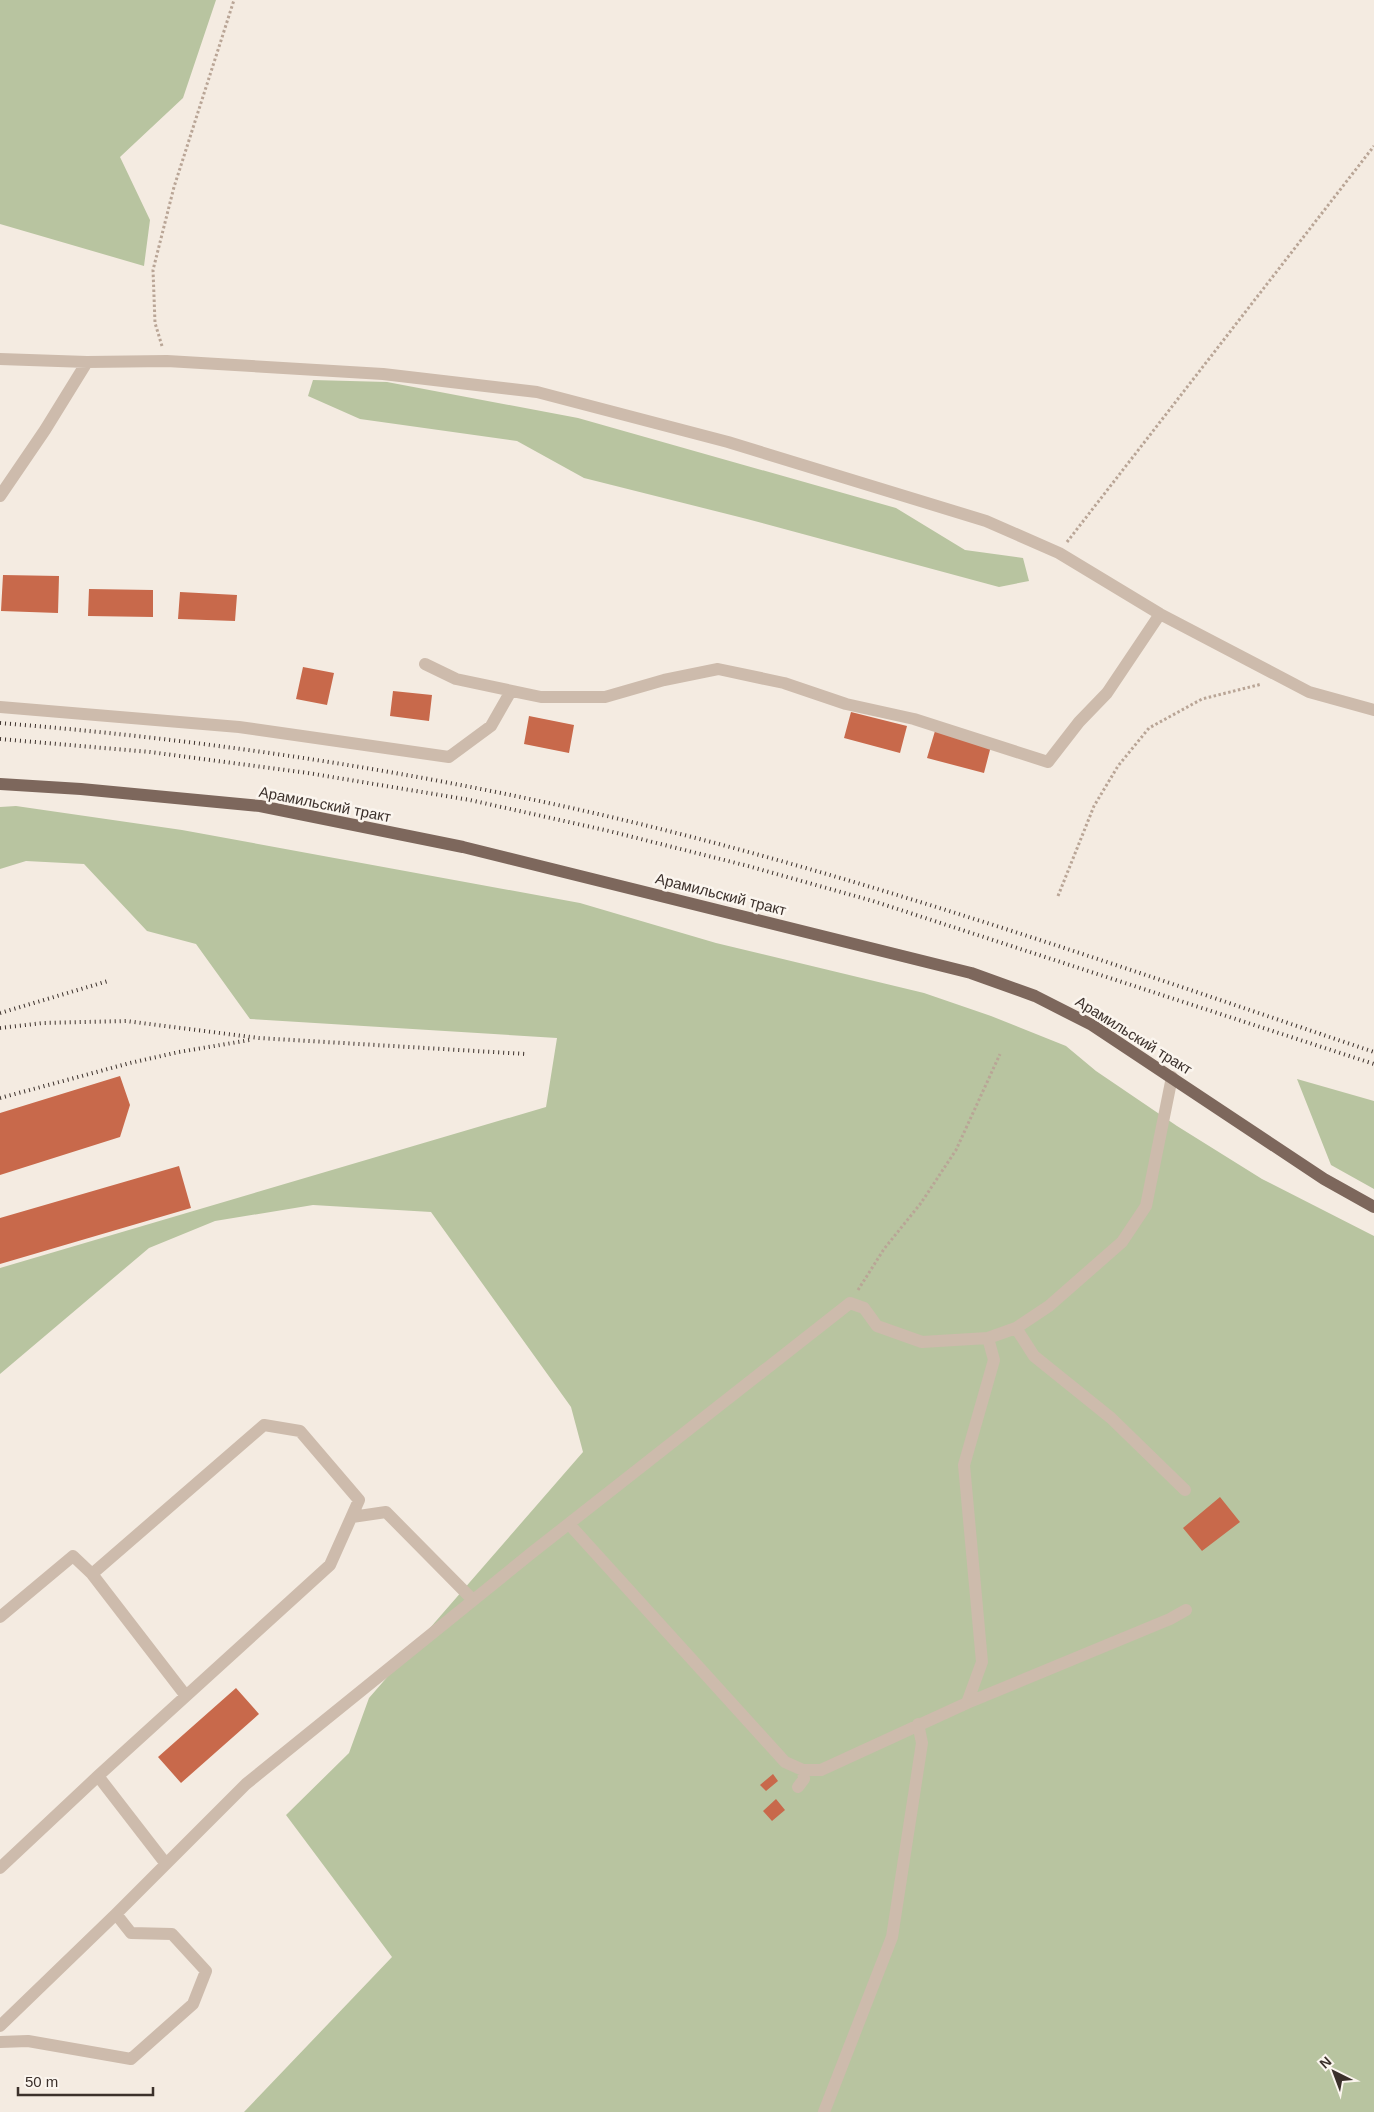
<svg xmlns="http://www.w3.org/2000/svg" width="1374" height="2112" font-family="Arial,sans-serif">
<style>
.green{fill:#b8c4a0}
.building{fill:#c8694b}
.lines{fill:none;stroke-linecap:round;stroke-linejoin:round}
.path{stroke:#b9a596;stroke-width:3;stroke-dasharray:2.5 2.5;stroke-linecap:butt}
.minor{stroke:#cdbbac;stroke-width:12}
.major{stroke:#7d675c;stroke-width:12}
.rail{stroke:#3b302b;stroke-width:4;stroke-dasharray:1 4;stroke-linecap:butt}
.labels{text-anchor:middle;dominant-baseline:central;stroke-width:5;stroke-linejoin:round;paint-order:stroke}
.street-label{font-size:15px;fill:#3b302b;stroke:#fbf5ee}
</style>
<rect width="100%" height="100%" fill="#f4ebe1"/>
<path class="green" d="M 0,0 L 216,0 L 183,98 L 120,157 L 150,220 L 144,266 L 0,224 Z
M 313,380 L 387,382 L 578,418 L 896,508 L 965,550 L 1023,558 L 1029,581 L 999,587 L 747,519 L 584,478 L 517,441 L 360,419 L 308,396 Z
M 16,806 L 182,830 L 580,903 L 716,943 L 924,993 L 991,1016 L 1066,1046 L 1096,1071 L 1177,1126 L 1262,1179 L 1374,1236 L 1374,2112 L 244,2112 L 392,1957 L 286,1815 L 349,1753 L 369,1698 L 583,1452 L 571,1407 L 431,1212 L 313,1205 L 215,1221 L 149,1248 L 0,1374 L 0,1268 L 546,1107 L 557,1038 L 250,1019 L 196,944 L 147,931 L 84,864 L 26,861 L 0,869 L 0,807 Z
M 1297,1079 L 1374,1101 L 1374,1189 L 1331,1165 Z"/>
<path class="building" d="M 3,575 L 59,576 L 58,613 L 1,611 Z
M 89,589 L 153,590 L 153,617 L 88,616 Z
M 180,592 L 237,595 L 235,621 L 178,619 Z
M 303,667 L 334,673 L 327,705 L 296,699 Z
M 393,691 L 432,695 L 429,721 L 390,716 Z
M 851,712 L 907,726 L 900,753 L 844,738 Z
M 529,716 L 574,725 L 569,753 L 524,744 Z
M 935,731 L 991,746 L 984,773 L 927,758 Z
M 120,1076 L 130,1105 L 120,1137 L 0,1175 L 0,1113 Z
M 179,1166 L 191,1208 L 0,1264 L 0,1218 Z
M 1220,1497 L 1240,1522 L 1202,1551 L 1183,1528 Z
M 236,1688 L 259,1714 L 181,1783 L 158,1757 Z
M 773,1774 L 778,1781 L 766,1791 L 760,1785 Z
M 776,1799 L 785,1810 L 772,1821 L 763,1811 Z"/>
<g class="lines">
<path class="path" d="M 162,346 L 155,323 L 153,270 L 174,187 L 234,0
M 1067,542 L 1374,146
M 1058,896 L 1094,806 L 1118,766 L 1149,728 L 1202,699 L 1262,684
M 858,1290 L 884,1249 L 921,1203 L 956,1150 L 1000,1054"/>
<path class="minor" d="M 0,359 L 87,362 L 167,361 L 383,374 L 537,392 L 728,442 L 986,521 L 1059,553 L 1160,614 L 1309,692 L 1374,710
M 0,496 L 45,430 L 87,362
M 425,664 L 456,679 L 541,697 L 605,697 L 664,680 L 718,669 L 784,683 L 846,704 L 914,719 L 1048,762 L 1079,722 L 1107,693 L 1160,614
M 0,707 L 239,727 L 449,757 L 491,726 L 511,691
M 1016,1328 L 1034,1356 L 1111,1418 L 1185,1490
M 352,1517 L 386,1512 L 473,1600
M 569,1524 L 785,1762 L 803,1770 L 821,1770 L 967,1703 L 1170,1619 L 1186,1610
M 92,1574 L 186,1696
M 0,1617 L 73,1556 L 92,1574 L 264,1425 L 300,1431 L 359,1500 L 330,1565 L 98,1776 L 0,1868
M 967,1703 L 982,1662 L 964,1465 L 994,1360 L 988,1338
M 98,1776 L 166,1864
M 798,1787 L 804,1779 L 803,1770
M 0,2026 L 116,1914 L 246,1784 L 534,1551 L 850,1303 L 864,1308 L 877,1326 L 922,1342 L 988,1338 L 1016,1328 L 1049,1306 L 1122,1242 L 1146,1206 L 1172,1077
M 0,2042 L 28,2041 L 131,2059 L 193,2004 L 206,1971 L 172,1934 L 131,1933 L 116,1914
M 824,2112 L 892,1937 L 922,1743 L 918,1724"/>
<path class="major" d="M 0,784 L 81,789 L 260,806 L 463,847 L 971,973 L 1035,996 L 1092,1025 L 1324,1179 L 1374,1207"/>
<path class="rail" d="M 0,723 C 201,739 402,769 598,814 C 862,875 1118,966 1374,1052
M 0,739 L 150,752 L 308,773 L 470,800 L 609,831 L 748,866 L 873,901 L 1374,1064
M 0,1013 L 108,981
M 0,1028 L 43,1023 L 126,1021 L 259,1038 L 526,1054
M 0,1098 L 130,1063 L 179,1052 L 250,1040"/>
</g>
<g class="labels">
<g class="street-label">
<text transform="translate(325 804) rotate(11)">Арамильский тракт</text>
<text transform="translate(721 894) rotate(14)">Арамильский тракт</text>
<text transform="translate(1134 1035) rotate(32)">Арамильский тракт</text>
</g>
</g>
<g transform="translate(1334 2072) rotate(318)" stroke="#fbf5ee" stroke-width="4" paint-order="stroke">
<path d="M0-4L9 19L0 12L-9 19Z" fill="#3b302b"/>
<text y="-8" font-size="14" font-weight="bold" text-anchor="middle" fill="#3b302b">N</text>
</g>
<path d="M18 2087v8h135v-8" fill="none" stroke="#3b302b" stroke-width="2.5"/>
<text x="25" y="2087" font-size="15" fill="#3b302b" stroke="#fbf5ee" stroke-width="4" paint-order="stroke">50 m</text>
</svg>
